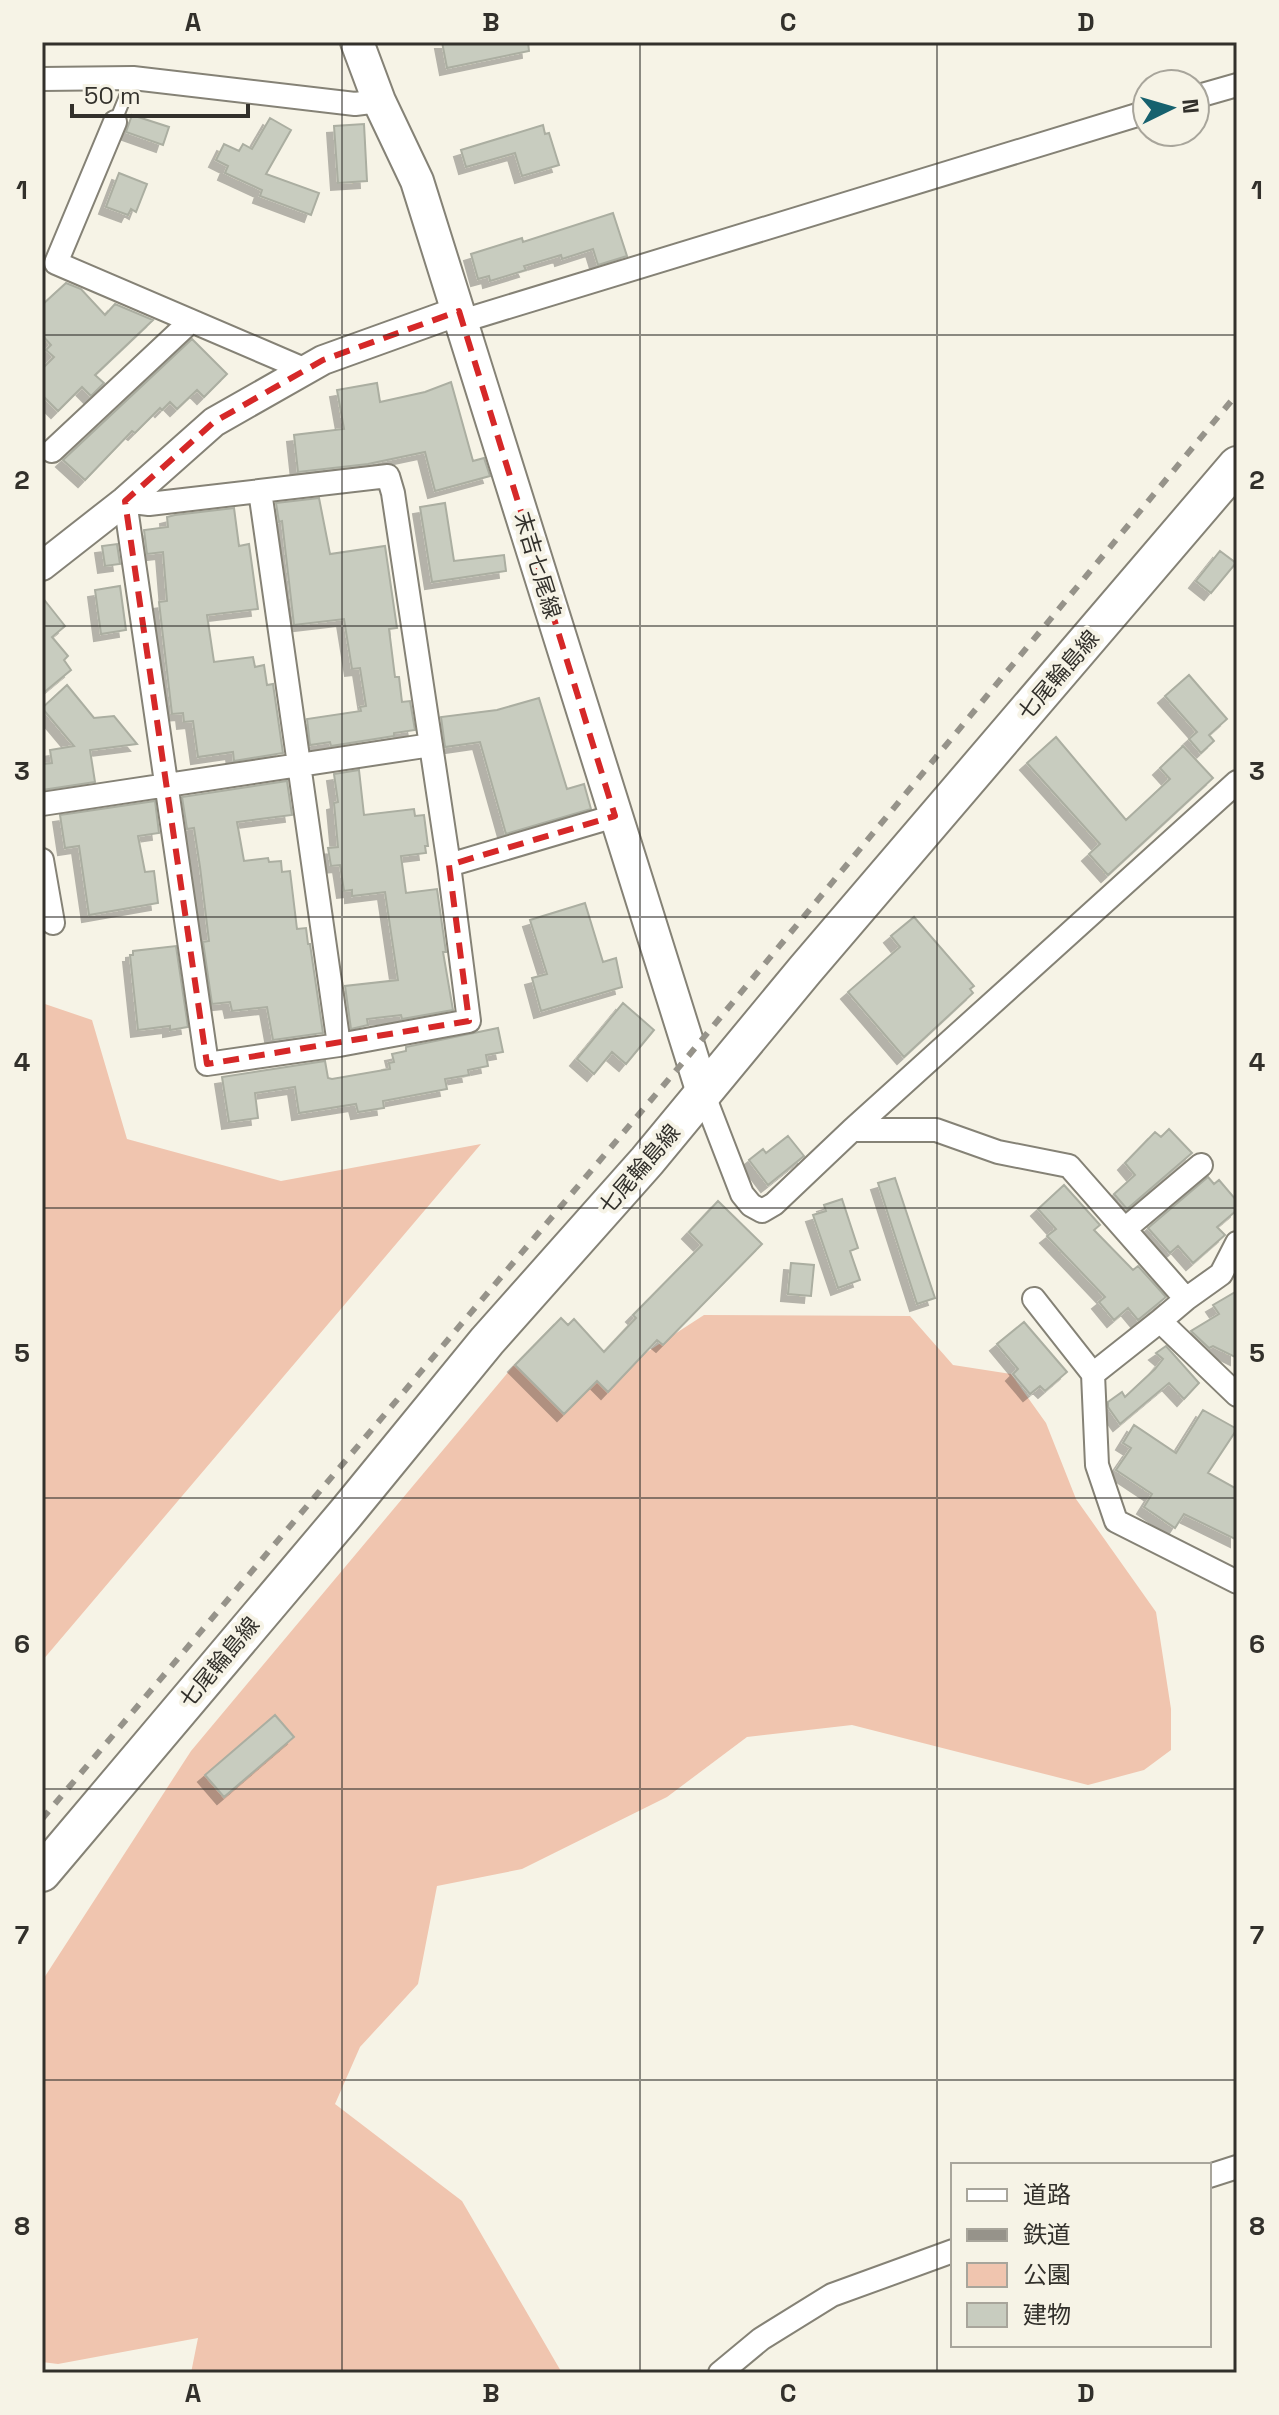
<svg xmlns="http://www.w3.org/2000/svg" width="1279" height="2415" font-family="'Space Grotesk','Noto Sans JP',sans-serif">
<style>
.green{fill:#f0c5af}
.building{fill:#c8ccbf;stroke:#abaea1;stroke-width:2;filter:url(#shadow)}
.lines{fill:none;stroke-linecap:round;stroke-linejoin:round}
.service-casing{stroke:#858276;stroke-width:15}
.minor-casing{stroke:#858276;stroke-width:26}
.tertiary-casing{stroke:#858276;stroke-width:32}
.secondary-casing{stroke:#858276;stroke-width:36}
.primary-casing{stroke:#858276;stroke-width:40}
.service{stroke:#fff;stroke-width:11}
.minor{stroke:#fff;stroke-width:22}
.tertiary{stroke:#fff;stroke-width:28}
.secondary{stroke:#fff;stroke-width:32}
.primary{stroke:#fff;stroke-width:36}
.rail{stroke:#96938a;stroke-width:6;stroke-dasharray:10 10;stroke-linecap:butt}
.marked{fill:none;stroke:#d62828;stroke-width:6;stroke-dasharray:16 10;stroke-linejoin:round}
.grid{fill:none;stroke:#32302b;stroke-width:2;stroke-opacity:0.55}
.labels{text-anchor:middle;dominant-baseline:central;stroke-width:8;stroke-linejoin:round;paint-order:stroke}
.street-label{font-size:22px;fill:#32302b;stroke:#f6f3e6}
.neatline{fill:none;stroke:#32302b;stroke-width:3}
.grid-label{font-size:26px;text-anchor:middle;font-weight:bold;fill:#32302b}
</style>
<defs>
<filter id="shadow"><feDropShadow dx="-7" dy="7" stdDeviation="0" flood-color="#0004"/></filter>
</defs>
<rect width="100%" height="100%" fill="#f6f3e6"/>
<path class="green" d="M 42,1003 L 92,1020 L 127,1139 L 281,1181 L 481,1144 L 42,1661 Z
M 704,1315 L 910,1316 L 953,1365 L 1011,1374 L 1046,1423 L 1076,1499 L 1156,1612 L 1171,1709 L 1171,1750 L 1144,1770 L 1088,1785 L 852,1725 L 747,1737 L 667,1797 L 522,1869 L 437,1886 L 418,1984 L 360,2047 L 335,2104 L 462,2201 L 562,2373 L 191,2373 L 198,2338 L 58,2364 L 42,2362 L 42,1981 L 191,1751 L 515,1364 L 536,1352 L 613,1374 Z"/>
<path class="building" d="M 442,42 L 528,42 L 529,51 L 447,68 Z
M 132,115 L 169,127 L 163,145 L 126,132 Z
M 270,118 L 291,130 L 266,174 L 319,193 L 311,215 L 260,196 L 262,190 L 225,173 L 228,166 L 216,160 L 224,144 L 239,151 L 243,144 L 252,149 Z
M 364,124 L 367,181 L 338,183 L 334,126 Z
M 543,125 L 545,134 L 549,133 L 559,165 L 522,176 L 515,153 L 466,167 L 461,150 Z
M 119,173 L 147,184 L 136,212 L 131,209 L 128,215 L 106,207 Z
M 613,213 L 627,256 L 598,265 L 593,249 L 562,259 L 561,255 L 524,266 L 526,270 L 490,281 L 489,276 L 478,279 L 471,254 L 522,238 L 523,242 Z
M 66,283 L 81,289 L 105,315 L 115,304 L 153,320 L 95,375 L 104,383 L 91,396 L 82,387 L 58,411 L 42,395 L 42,369 L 54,357 L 46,350 L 51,345 L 42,335 L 42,305 Z
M 192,339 L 227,374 L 204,397 L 197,390 L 177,409 L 170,402 L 162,410 L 160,408 L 135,433 L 132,431 L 85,480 L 63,460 Z
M 451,382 L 473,461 L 484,458 L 490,476 L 435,491 L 425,452 L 368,464 L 298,472 L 294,435 L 344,429 L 337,390 L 377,383 L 380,402 L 425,392 Z
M 319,498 L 330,554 L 385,546 L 397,628 L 389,629 L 395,677 L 399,677 L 402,702 L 410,701 L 415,730 L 394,733 L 394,736 L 331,746 L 330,742 L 310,745 L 307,719 L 361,711 L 360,707 L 366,706 L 360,668 L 352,669 L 344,619 L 294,625 L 282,521 L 279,522 L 276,503 Z
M 445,503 L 454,561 L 504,555 L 506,571 L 432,582 L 420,507 Z
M 234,508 L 239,546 L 249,544 L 258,609 L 207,615 L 214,662 L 253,657 L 255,667 L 264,665 L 267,685 L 273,684 L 283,753 L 234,761 L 233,752 L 198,757 L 193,721 L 184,722 L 183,713 L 172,714 L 159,602 L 167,601 L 163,552 L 147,554 L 144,530 L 168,527 L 167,517 L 175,515 Z
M 117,544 L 120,564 L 105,566 L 102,546 Z
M 1220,551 L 1236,563 L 1211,593 L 1196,581 Z
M 120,586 L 126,630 L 101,634 L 95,590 Z
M 42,597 L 65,626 L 52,637 L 68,656 L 64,660 L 71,670 L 42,694 Z
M 1189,675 L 1227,719 L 1209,735 L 1214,741 L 1201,753 L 1189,739 L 1197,732 L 1165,696 Z
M 67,685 L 94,718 L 114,716 L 137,744 L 90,750 L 95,782 L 42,790 L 42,764 L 52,763 L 50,750 L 74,746 L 42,708 Z
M 539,698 L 567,789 L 584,784 L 591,809 L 506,834 L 480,742 L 445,747 L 441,717 L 497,710 Z
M 1056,737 L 1126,820 L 1170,779 L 1160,768 L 1183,746 L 1213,778 L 1108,875 L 1089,854 L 1100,844 L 1027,763 Z
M 359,770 L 364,815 L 414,809 L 415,816 L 424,815 L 428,846 L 425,846 L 426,853 L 401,856 L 406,893 L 437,889 L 446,952 L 443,952 L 453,1010 L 402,1019 L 401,1015 L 367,1019 L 368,1025 L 351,1029 L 345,986 L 398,980 L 385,892 L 352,896 L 352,890 L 344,891 L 340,865 L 331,866 L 328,848 L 338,847 L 334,803 L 338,802 L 334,774 Z
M 287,781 L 292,815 L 237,822 L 244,861 L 268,858 L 269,862 L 281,861 L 282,872 L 290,871 L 297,929 L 306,928 L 308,944 L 310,944 L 323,1033 L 273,1040 L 267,1007 L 232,1011 L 230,1002 L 212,1004 L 203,942 L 209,941 L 200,867 L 194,828 L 187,829 L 182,797 Z
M 155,801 L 159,833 L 138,836 L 145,872 L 154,871 L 158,903 L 89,915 L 79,846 L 65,848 L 60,815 Z
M 585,903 L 603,962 L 616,958 L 622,987 L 541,1011 L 532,978 L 547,974 L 530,920 Z
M 914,917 L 974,986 L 970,989 L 973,993 L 904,1057 L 848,992 L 900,947 L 891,936 Z
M 176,946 L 188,1027 L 170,1030 L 170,1026 L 138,1030 L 130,955 L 133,955 L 133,951 Z
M 623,1003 L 654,1030 L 626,1064 L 612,1052 L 594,1074 L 577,1059 Z
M 498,1028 L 503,1052 L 486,1055 L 488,1066 L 468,1070 L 469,1075 L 445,1079 L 447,1089 L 383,1101 L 384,1108 L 358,1112 L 356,1104 L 299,1113 L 295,1087 L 255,1093 L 258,1118 L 229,1122 L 222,1077 L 325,1061 L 328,1078 L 332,1079 L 390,1069 L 389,1063 L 394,1062 L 392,1054 L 406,1051 L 406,1047 Z
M 1169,1129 L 1192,1153 L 1127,1209 L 1114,1194 L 1135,1175 L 1125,1163 L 1155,1132 L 1161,1137 Z
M 788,1136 L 804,1156 L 768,1185 L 749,1160 L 763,1149 L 766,1153 Z
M 1208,1177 L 1214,1184 L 1219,1180 L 1237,1201 L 1237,1210 L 1217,1227 L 1225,1235 L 1193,1263 L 1178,1246 L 1170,1253 L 1148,1228 Z
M 895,1178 L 935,1298 L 917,1304 L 878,1183 Z
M 1064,1185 L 1100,1225 L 1094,1230 L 1133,1270 L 1138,1266 L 1166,1297 L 1138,1320 L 1128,1308 L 1114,1320 L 1099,1302 L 1105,1297 L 1047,1236 L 1056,1229 L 1038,1209 Z
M 842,1199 L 858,1248 L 850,1251 L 860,1280 L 838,1288 L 813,1215 L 826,1211 L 824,1205 Z
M 718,1201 L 762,1244 L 663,1345 L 657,1340 L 608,1392 L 597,1381 L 564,1414 L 515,1365 L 561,1318 L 568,1325 L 574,1319 L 604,1352 L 636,1318 L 633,1315 L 702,1245 L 689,1232 Z
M 791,1263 L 814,1265 L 811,1296 L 788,1294 Z
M 1237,1291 L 1237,1358 L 1213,1346 L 1209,1348 L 1191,1331 L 1219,1314 L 1213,1305 Z
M 1024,1322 L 1067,1372 L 1045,1391 L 1040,1386 L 1030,1394 L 1013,1374 L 1018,1369 L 997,1344 Z
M 1166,1346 L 1199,1383 L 1184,1399 L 1169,1383 L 1120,1424 L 1108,1407 L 1108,1402 L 1122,1392 L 1125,1397 L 1155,1369 L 1163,1359 L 1156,1353 Z
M 1203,1410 L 1237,1429 L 1208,1473 L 1237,1489 L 1237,1540 L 1184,1514 L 1175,1528 L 1144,1507 L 1152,1494 L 1116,1470 L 1131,1448 L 1123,1443 L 1134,1425 L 1176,1453 Z
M 275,1715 L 294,1737 L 224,1797 L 205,1775 Z"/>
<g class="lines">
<g class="service-casing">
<path id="service" d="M 115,122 L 133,78"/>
</g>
<g class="minor-casing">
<path id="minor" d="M 42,79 L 133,78 L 355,104 L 379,101
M 1195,97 L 1237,85
M 115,122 L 56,263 L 306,370
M 462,321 L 1147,112
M 52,451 L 191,321
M 388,476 L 393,493 L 449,865 L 469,1021 L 339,1045 L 207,1064 L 125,501 L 149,504 Z
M 260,491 L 339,1045
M 42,804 L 431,745
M 42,860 L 53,923
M 449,865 L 615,816
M 703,1093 L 742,1194 L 751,1205 L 762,1211 L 774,1204 L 852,1130 L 1237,782
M 852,1130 L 936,1130 L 998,1152 L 1069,1166 L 1186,1299 L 1160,1321 L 1237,1395
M 1125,1229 L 1201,1165
M 1034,1299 L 1093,1374 L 1097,1465 L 1116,1521 L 1237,1582
M 1186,1299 L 1221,1274 L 1237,1243
M 1093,1374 L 1160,1321
M 1209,2176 L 1237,2167
M 720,2373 L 761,2339 L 832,2295 L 953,2251"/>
</g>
<g class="tertiary-casing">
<path id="tertiary" d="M 42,566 L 125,501 L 214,422 L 323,360 L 459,311"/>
</g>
<g class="secondary-casing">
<path id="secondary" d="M 357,42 L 379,101 L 417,181 L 703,1093"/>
</g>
<g class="primary-casing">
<path id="primary" d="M 42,1873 L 347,1512 L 487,1341 L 647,1161 L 805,970 L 1237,465"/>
</g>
<use href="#service" class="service"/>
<use href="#minor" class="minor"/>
<use href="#tertiary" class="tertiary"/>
<use href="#secondary" class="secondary"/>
<use href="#primary" class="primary"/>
<path class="rail" d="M 42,1819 L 690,1054 L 1237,394"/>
</g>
<path class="marked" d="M 459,311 L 615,816 L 449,865 L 469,1021 L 207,1064 L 125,501 L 214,422 L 323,360 Z"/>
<path class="grid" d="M 342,42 L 342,2373M 640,42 L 640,2373M 937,42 L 937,2373M 42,335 L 1237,335M 42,626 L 1237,626M 42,917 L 1237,917M 42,1208 L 1237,1208M 42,1498 L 1237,1498M 42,1789 L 1237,1789M 42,2080 L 1237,2080"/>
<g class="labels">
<g class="street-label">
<text transform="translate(538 565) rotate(73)">末吉七尾線</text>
<text transform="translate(1058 675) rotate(-49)">七尾輪島線</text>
<text transform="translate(639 1169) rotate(-49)">七尾輪島線</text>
<text transform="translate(219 1662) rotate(-50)">七尾輪島線</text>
</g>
</g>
<rect width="1279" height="2415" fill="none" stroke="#f6f3e6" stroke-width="88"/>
<rect x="951" y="2163" width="260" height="184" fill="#f6f3e6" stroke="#a8a59b" stroke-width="2"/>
<rect x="967" y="2189" width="40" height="12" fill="#ffffff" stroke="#a8a59b" stroke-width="2"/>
<text x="1023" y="2203" font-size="24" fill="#32302b">道路</text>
<rect x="967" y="2229" width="40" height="12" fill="#96938a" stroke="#a8a59b" stroke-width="2"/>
<text x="1023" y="2243" font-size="24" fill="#32302b">鉄道</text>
<rect x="967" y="2263" width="40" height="24" fill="#f0c5af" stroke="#a8a59b" stroke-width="2"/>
<text x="1023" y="2283" font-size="24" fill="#32302b">公園</text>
<rect x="967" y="2303" width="40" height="24" fill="#c8ccbf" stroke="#a8a59b" stroke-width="2"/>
<text x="1023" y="2323" font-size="24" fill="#32302b">建物</text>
<g transform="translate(1171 108) rotate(85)"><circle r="38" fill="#f6f3e6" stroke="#a8a59b" stroke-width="2"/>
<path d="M0-6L14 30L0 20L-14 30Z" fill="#16616e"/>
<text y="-12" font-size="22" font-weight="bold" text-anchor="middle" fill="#32302b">N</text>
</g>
<path d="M72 104v12h176v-12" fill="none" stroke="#32302b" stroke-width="4"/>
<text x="84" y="104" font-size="24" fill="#32302b" stroke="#f6f3e6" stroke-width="6" paint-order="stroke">50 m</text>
<rect x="44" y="44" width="1191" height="2327" class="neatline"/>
<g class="grid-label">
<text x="193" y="31">A</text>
<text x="491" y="31">B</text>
<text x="788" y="31">C</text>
<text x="1086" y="31">D</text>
<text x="22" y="199">1</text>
<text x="1257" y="199">1</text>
<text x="22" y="489">2</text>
<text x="1257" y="489">2</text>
<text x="22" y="780">3</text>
<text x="1257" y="780">3</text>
<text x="22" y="1071">4</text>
<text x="1257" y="1071">4</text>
<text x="22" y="1362">5</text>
<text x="1257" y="1362">5</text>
<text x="22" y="1653">6</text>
<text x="1257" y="1653">6</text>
<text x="22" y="1944">7</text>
<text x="1257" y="1944">7</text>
<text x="22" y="2235">8</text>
<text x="1257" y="2235">8</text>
<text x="193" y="2402">A</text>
<text x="491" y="2402">B</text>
<text x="788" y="2402">C</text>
<text x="1086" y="2402">D</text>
</g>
</svg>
